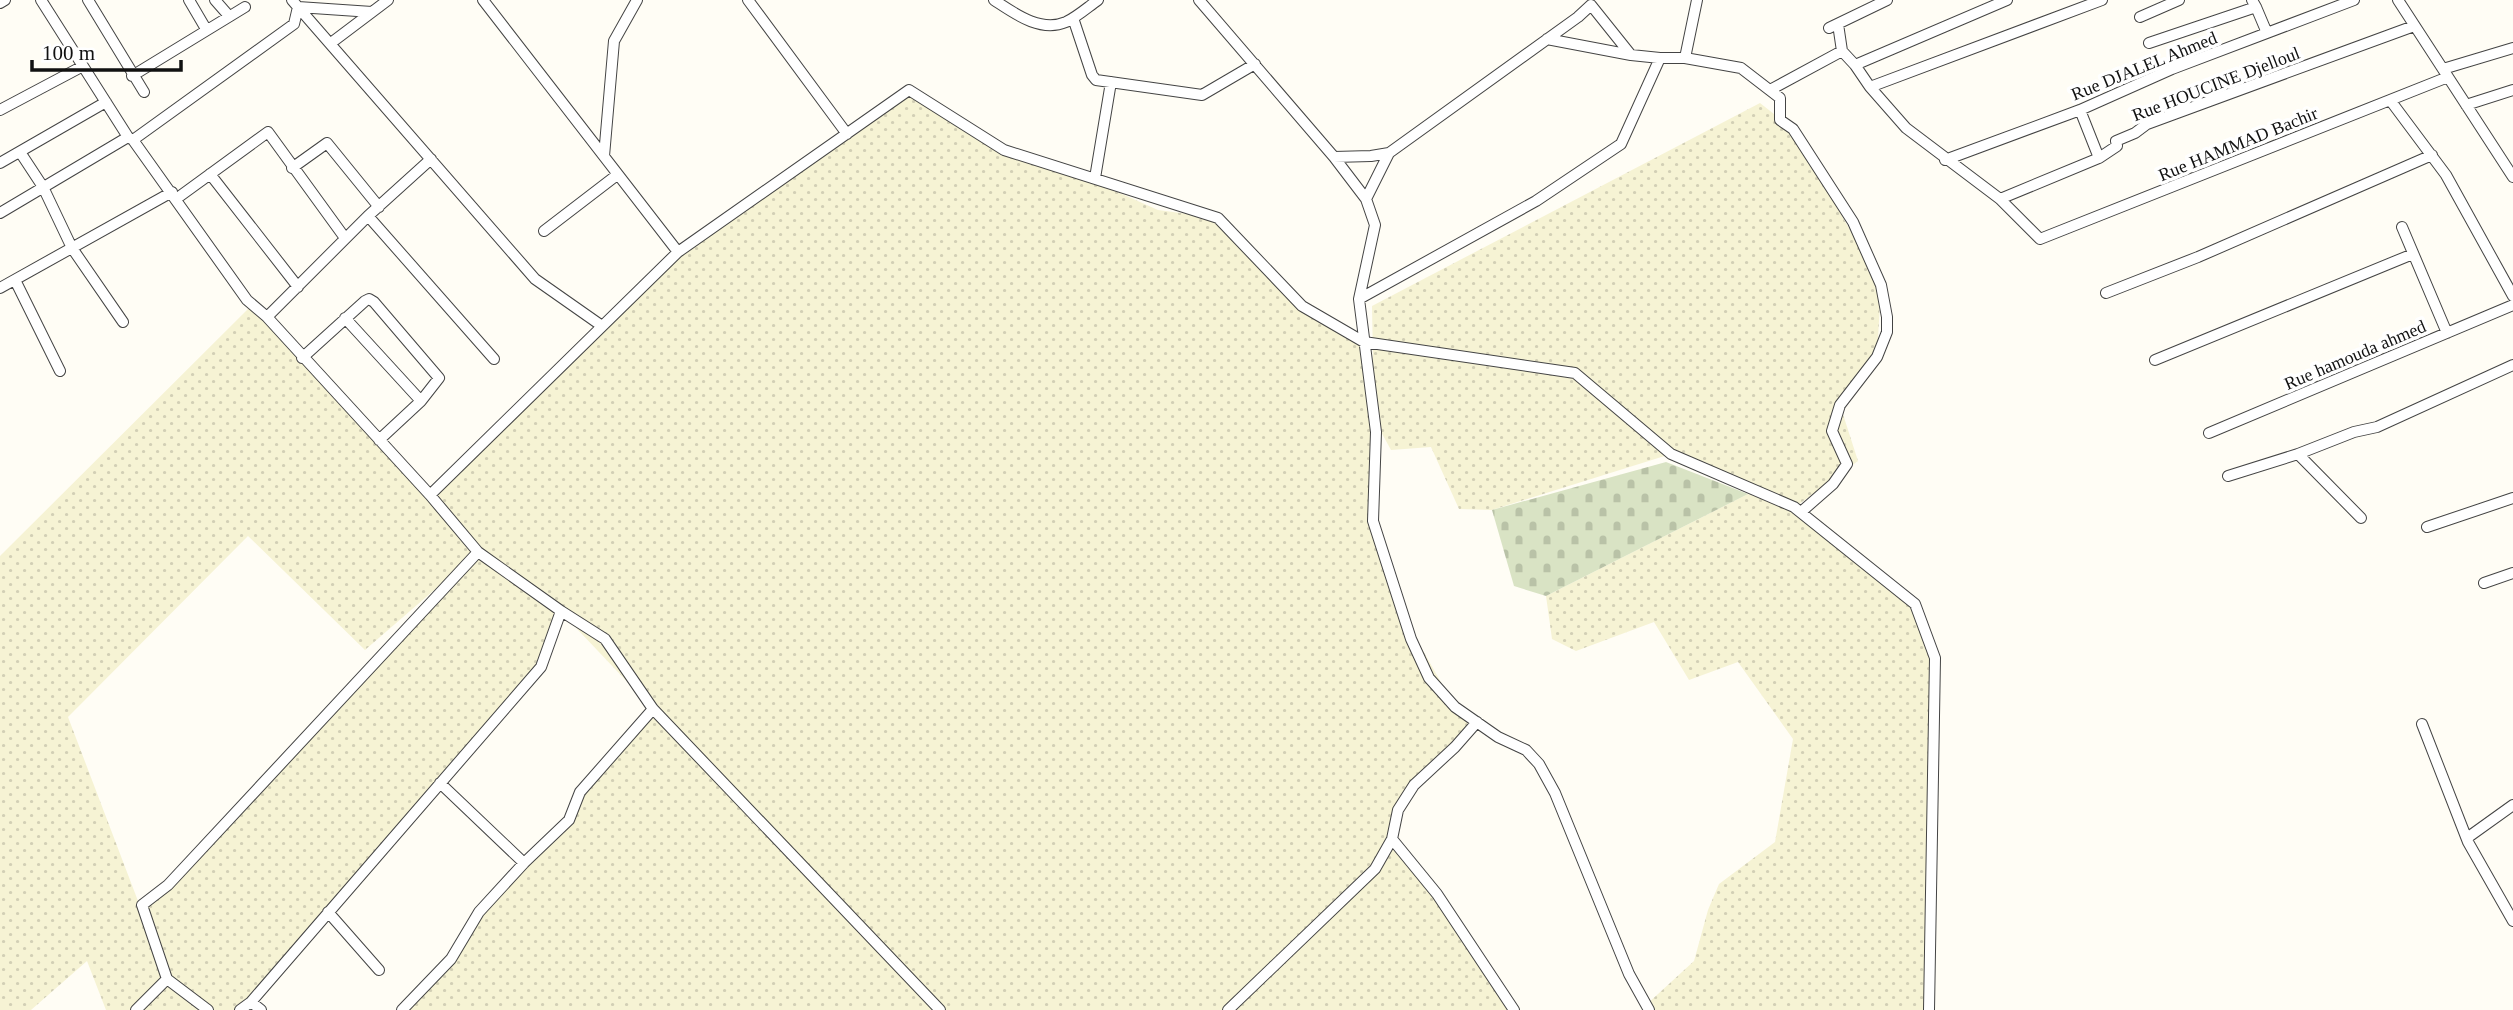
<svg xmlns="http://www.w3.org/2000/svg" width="2513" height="1010" font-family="'Times New Roman',serif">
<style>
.farmland{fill:url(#farmland-dots);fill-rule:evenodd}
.cemetery{fill:url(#cemetery-stones)}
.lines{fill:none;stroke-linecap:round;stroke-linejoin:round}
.minor-casing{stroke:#444;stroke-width:12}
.minor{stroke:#fff;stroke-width:10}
.labels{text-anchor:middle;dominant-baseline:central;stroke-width:7;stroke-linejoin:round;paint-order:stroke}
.street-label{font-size:18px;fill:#111;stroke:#fff}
</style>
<defs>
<pattern id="farmland-dots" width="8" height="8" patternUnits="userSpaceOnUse" patternTransform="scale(1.75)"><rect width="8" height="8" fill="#f6f3d4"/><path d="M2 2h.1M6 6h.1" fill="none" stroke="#d2cfb5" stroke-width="1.8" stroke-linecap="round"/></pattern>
<pattern id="cemetery-stones" width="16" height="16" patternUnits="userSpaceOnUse" patternTransform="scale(1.75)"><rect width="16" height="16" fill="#d9e3c4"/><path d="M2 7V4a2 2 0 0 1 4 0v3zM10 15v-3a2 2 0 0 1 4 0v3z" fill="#b9c2a7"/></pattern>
</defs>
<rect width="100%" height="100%" fill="#fffdf5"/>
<path class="farmland" d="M 909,90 L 1004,150 L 1077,174 L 1158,210 L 1218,218 L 1302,306 L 1364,342 L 1371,396 L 1373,521 L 1405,619 L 1455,707 L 1477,722 L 1434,766 L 1398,810 L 1392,839 L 1515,1010 L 402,1010 L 451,959 L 479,912 L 569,820 L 580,792 L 653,709 L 561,612 L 541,667 L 240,1010 L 106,1010 L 87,961 L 31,1010 L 0,1010 L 0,556 L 250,307 L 464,536 L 430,495 L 678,252 ZM 248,536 L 365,650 L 470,559 L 142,905 L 157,951 L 68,717 Z
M 1760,103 L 1793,129 L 1881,285 L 1877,357 L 1840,405 L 1858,461 L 1795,507 L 1915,604 L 1935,658 L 1929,1010 L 1649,1010 L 1646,1005 L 1694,961 L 1708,910 L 1719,884 L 1775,842 L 1793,739 L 1738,662 L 1689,680 L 1654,622 L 1576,651 L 1552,639 L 1546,596 L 1748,494 L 1787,505 L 1671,454 L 1492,510 L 1459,509 L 1431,447 L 1391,450 L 1374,419 L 1372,306 Z"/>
<path class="cemetery" d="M 1666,462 L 1748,494 L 1546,596 L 1514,586 L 1492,510 Z"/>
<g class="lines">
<g class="minor-casing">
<path id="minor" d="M 41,0 L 128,137 L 133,140 L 247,300 L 267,317 L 430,495 L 678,252 L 909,90 L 1004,150 L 1218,218 L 1302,306 L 1364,342 L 1575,373 L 1671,454 L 1794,507 L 1915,604 L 1935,658 L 1929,1010
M 88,0 L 144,92
M 189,0 L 206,29
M 215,0 L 229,16
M 483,0 L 678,252
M 748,0 L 847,134
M 994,0 C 1014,13 1040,33 1066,22 C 1077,17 1088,7 1098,0
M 1199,0 L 1334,157 L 1371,156 L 1389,153 L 1578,17 L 1591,5 L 1631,55 L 1660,58
M 2398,0 L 2513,177
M 0,3 L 5,0
M 298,7 L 535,279 L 602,326
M 298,7 L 372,12
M 2256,7 L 2267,33
M 2140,17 L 2179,0
M 1073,18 L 1092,75 L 1096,80 L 1202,95 L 1255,64
M 1838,24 L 1842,51
M 1829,28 L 1887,0
M 1547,39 L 1631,55
M 331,43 L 388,0
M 2149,43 L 2256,7 L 2252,0
M 1685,58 L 1741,68 L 1780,98 L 1780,120 L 1793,129 L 1853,222 L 1881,285 L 1887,317 L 1887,332 L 1877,357 L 1840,405 L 1832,431 L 1847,464 L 1833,484 L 1801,512
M 1855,65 L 2007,0
M 2443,69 L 2513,48
M 132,76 L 245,7
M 1870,87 L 2102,0
M 1770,90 L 1842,51 L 1855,65 L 1870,87 L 1906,128 L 2000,199 L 2040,239 L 2448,77
M 2390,100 L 2446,175 L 2513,296
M 2466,105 L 2513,90
M 0,110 L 83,66
M 2080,110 L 2099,158
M 133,140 L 294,24 L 298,7 L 292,0
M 20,152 L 43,187 L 72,248 L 123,322
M 604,156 L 614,41 L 637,0
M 1334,157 L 1366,199 L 1375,225 L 1359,299 L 1376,432 L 1373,521 L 1411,639 L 1429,678 L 1455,707 L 1498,737 L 1526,750 L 1539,764 L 1555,793 L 1629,974 L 1649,1010
M 1945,160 L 2080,110 L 2172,69 L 2354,0
M 0,163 L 106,102
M 292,168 L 327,143 L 379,207
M 210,174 L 298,287
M 1095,178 L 1111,82
M 176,199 L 268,132 L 345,238
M 1366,199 L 1389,153
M 2000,199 L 2099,158 L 2117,146 L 2116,141 L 2135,133 L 2147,124 L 2414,26
M 0,213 L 128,137
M 368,216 L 494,359
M 2402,227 L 2447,333
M 544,231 L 617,175
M 15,280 L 60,371
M 0,288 L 172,192
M 2106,293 L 2198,257 L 2432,155
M 1359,299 L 1536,201 L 1621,144 L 1660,58 L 1685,58 L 1697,0
M 267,317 L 368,216 L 431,159
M 345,318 L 421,401
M 302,358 L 365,301 L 369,299 L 374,302 L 439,378 L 421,401 L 379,440
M 2155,360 L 2413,254
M 2209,433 L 2513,305
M 2298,454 L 2361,518
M 2228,476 L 2298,454 L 2354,432 L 2377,427 L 2513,365
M 2427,527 L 2513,498
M 2484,583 L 2513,573
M 561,611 L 605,639 L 653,709 L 940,1010
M 2422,724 L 2468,842 L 2513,921
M 440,783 L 524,863
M 2467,838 L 2513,805
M 1392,839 L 1437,894 L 1514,1010
M 328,912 L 379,970
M 167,979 L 208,1010
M 251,1002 L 261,1010
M 136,1010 L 167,979 L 142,905 L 168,885 L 478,552 L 430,495
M 240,1010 L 251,1002 L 541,667 L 561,611 L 478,552
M 402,1010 L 451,959 L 479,912 L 524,863 L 569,820 L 580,792 L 653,709
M 1228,1010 L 1375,869 L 1392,839 L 1398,810 L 1414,785 L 1455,747 L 1477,722"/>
</g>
<use href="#minor" class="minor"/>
</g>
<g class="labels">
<g class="street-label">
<text transform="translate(2144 66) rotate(-22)">Rue DJALEL Ahmed</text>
<text transform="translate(2216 84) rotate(-21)">Rue HOUCINE Djelloul</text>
<text transform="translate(2238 144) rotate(-22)">Rue HAMMAD Bachir</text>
<text transform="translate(2355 355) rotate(-23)">Rue hamouda ahmed</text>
</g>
</g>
<path d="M32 60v10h149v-10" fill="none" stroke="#111111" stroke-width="3.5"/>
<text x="42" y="60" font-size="21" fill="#111111" stroke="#ffffff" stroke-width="5" paint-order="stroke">100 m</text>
</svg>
